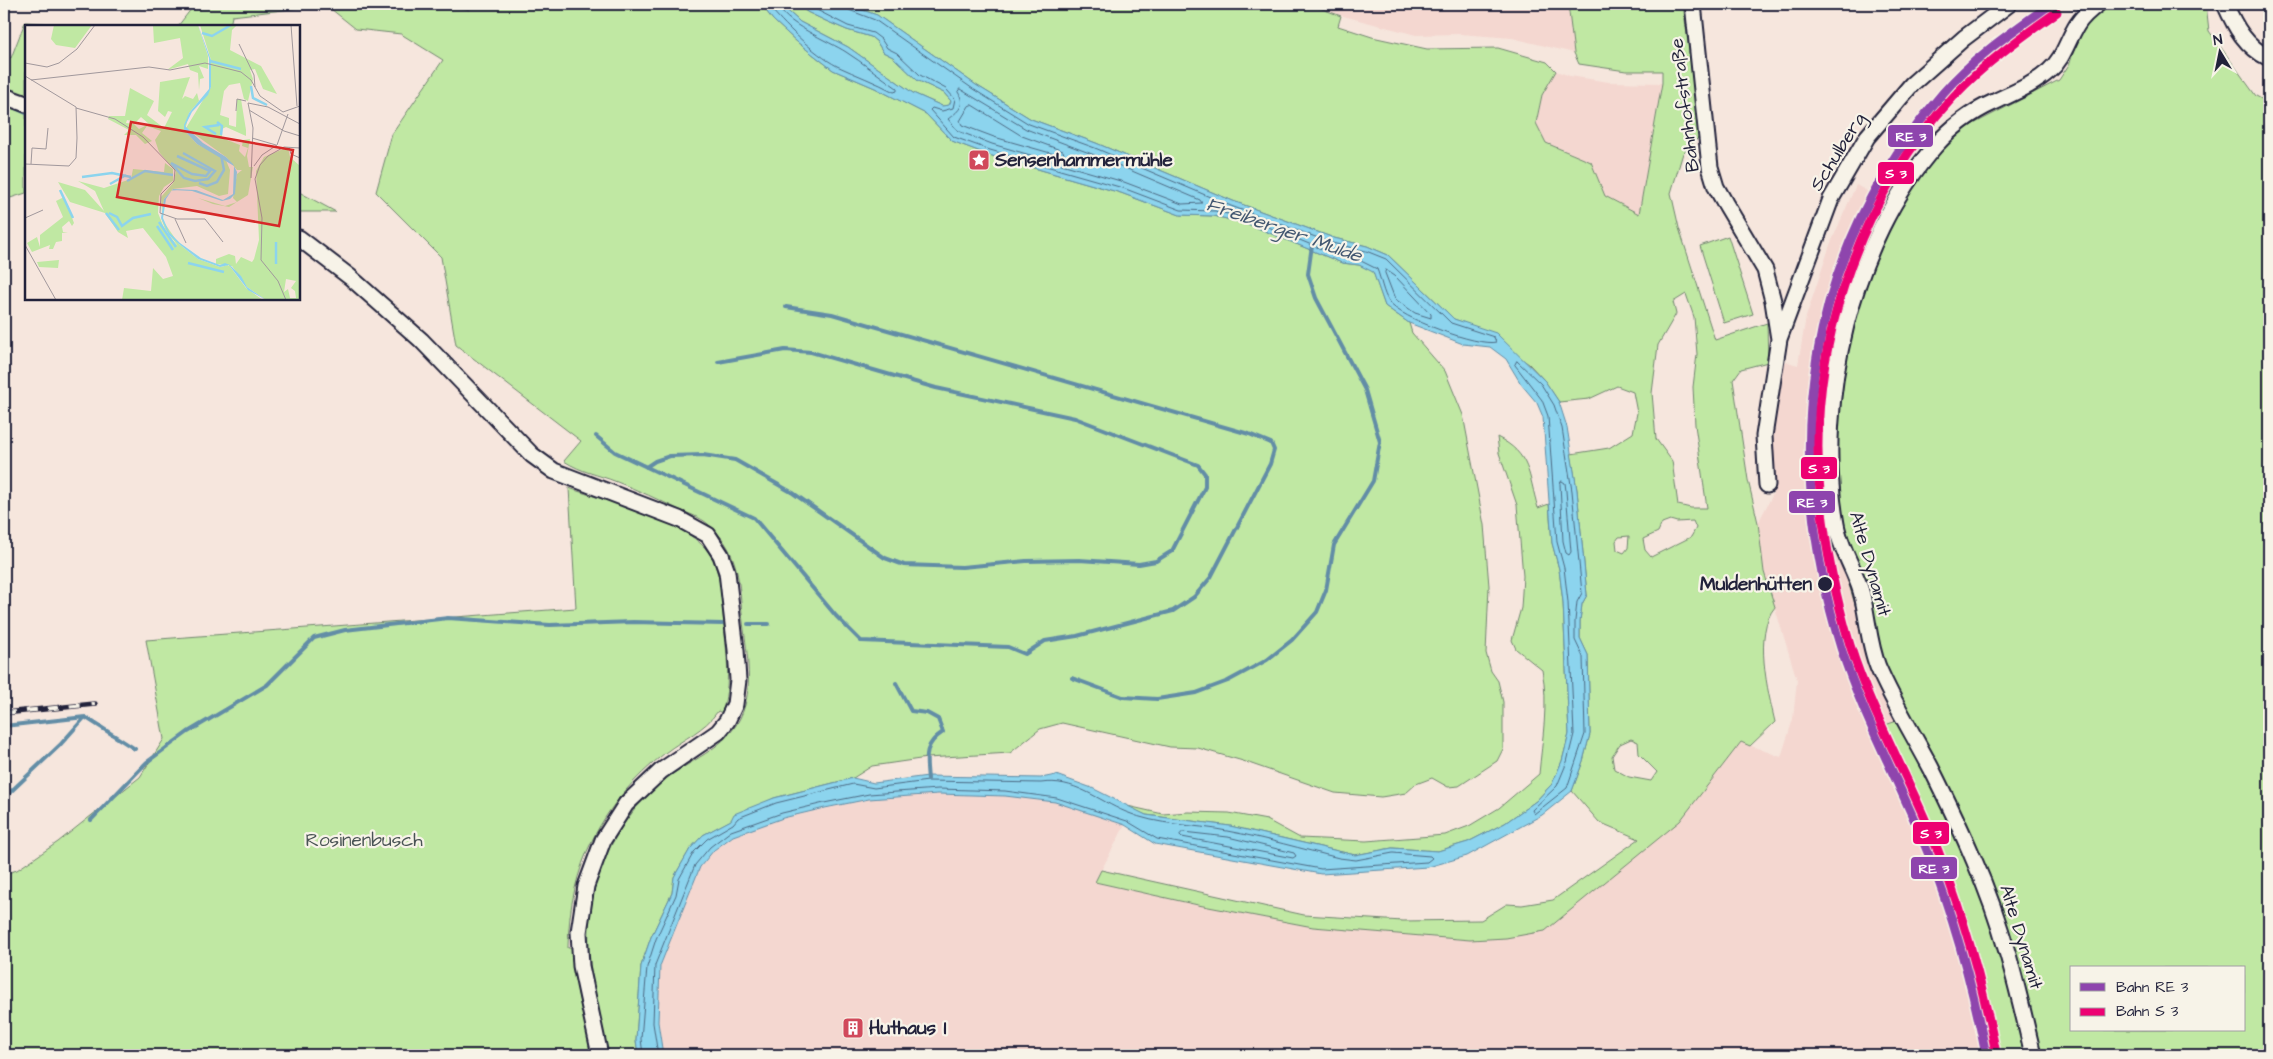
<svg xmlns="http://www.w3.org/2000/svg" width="2273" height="1059" font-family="'Architects Daughter',sans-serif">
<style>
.built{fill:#f4d7d0}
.green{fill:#c0e8a3;stroke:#71856f;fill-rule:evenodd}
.water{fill:#8cd4ee;stroke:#628da6}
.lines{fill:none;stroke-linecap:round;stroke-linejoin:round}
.shore{stroke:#4c6983;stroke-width:1}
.stream{stroke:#628da6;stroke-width:4}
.minor-casing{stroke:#22223b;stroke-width:19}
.minor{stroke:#f7f3e8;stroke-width:15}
.rail-casing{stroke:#22223b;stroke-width:5.5}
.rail{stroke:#f7f3e8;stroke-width:4;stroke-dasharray:11;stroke-linecap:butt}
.rail-1-casing{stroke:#f7f3e8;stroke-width:12}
.rail-2-casing{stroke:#f7f3e8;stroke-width:12}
.rail-1{stroke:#8e44ad;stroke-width:9}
.rail-2{stroke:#ed0172;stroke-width:9}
.stop-dot{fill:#22223b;stroke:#f7f3e8;stroke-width:2}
.labels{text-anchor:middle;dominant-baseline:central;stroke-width:4.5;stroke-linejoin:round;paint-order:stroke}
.street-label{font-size:19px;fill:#22223b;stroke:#f7f3e8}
.poi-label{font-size:19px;font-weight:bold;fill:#22223b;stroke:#f7f3e8;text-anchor:start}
.stop-label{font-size:19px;font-weight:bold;fill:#22223b;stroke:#f7f3e8;text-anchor:end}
.park-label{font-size:19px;fill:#4a5455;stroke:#f7f3e8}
.water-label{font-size:20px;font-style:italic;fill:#425771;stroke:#f7f3e8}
.inset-river{fill:none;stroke:#8cd4ee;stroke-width:2.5}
.inset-road{fill:none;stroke:#a1989c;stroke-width:1}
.view{fill:#d62828;fill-opacity:0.15;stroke:#d62828;stroke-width:2.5}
.inset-edge{fill:none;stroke:#22223b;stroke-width:2.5}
.line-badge{stroke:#f7f3e8;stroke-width:2}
.badge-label{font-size:14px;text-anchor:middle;font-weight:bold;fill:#fff}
</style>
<rect width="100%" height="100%" fill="#f6e6dd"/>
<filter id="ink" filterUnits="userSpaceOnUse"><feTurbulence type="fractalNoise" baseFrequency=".02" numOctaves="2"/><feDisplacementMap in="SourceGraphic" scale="10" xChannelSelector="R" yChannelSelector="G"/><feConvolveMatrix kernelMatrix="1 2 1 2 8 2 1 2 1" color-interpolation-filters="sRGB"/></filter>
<g filter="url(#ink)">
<path class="built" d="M 1309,4 L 1568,4 L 1574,53 L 1512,38 L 1460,34 L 1416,35 L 1328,12 Z
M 1556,71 L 1570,76 L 1609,82 L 1662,83 L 1639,214 L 1605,196 L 1591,162 L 1546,143 L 1536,123 L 1542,95 Z
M 1856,185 L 1878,197 L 1852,251 L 1819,372 L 1834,376 L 1909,747 L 1906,787 L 1953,898 L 1975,978 L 1992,1055 L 663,1055 L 658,1022 L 660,966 L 700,867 L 714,850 L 733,836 L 783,818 L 869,799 L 938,794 L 1005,796 L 1056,802 L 1125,825 L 1095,882 L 1198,905 L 1313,927 L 1470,940 L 1506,938 L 1680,821 L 1741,742 L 1781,757 L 1793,719 L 1797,680 L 1764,572 L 1758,523 L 1773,494 L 1770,465 L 1773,414 L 1784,361 L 1798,365 L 1806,317 L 1830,245 Z"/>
<path class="green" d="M 195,4 L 454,4 L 469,10 L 473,4 L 761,4 L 773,20 L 797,42 L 833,70 L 875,88 L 926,114 L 952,141 L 989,155 L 1121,193 L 1180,215 L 1214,216 L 1248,224 L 1342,263 L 1359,265 L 1373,271 L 1385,306 L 1409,323 L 1412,333 L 1445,371 L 1463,415 L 1484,525 L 1489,586 L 1486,653 L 1491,671 L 1498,681 L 1503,702 L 1503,749 L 1497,761 L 1459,786 L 1448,787 L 1432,778 L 1416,784 L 1406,793 L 1381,797 L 1335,793 L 1243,761 L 1198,748 L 1170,747 L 1062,723 L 1040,729 L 1010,753 L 927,758 L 872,766 L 853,778 L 774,798 L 703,835 L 690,849 L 674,877 L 672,893 L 651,937 L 641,966 L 636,1040 L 638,1055 L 608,1055 C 593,990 577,932 601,867 C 614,835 636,802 663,781 C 694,757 734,746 745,705 C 753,677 745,642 742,613 C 739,577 737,548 708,524 C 700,517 689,514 680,510 C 659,500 638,490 617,482 C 597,474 583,473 564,461 L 581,441 L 456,345 L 441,257 L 376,192 L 392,134 L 443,60 L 401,34 L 356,29 L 326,5 L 232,16 L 230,26 L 178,26 Z
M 780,4 L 797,4 L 807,12 L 826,21 L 847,30 L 871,37 L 877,42 L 883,52 L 893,57 L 917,80 L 944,93 L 951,101 L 949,106 L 942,106 L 913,93 L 848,47 L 800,22 Z
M 845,4 L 1309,4 L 1341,16 L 1338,26 L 1372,37 L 1427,49 L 1498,48 L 1547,62 L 1556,71 L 1542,95 L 1536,123 L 1546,143 L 1591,162 L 1605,196 L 1639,214 L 1662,83 L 1662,71 L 1626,71 L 1579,64 L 1574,53 L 1568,4 L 1683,4 L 1700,136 L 1683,153 L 1671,193 L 1679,228 L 1715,340 L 1767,323 L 1768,362 L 1741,369 L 1733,380 L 1748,480 L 1758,523 L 1764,572 L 1775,607 C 1753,633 1768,692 1775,722 L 1750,746 L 1741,742 L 1680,821 L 1545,931 L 1506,938 L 1470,940 L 1313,927 L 1198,905 L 1095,882 L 1101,870 L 1304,915 L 1403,921 L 1481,920 L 1507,904 L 1522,905 L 1553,900 L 1639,839 L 1599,822 L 1572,791 L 1583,761 L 1590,734 L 1588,655 L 1580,638 L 1580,621 L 1582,604 L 1587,595 L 1577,490 L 1571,454 L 1609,448 L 1633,433 L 1637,413 L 1633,392 L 1617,386 L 1589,399 L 1559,402 L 1545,381 L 1529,364 L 1474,327 L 1454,319 L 1388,255 L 1367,246 L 1334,238 L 1233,201 L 1096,143 L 1031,119 L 976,85 L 877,15 ZM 1686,294 L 1694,317 L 1697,354 L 1693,387 L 1695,425 L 1707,508 L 1691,508 L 1678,505 L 1672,461 L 1656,439 L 1652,393 L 1658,345 L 1676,314 L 1673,302 ZM 1670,520 L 1677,522 L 1693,521 L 1696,528 L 1691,537 L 1651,557 L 1645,550 L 1643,539 L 1658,532 L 1662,523 ZM 1629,536 L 1628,548 L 1624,553 L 1617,550 L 1616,541 L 1619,537 ZM 1631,739 L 1638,742 L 1639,754 L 1657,772 L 1651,781 L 1629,777 L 1614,769 L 1612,756 L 1620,744 Z
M 2098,4 L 2206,4 L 2209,31 L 2256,96 L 2269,103 L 2269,1055 L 1992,1055 L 1975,978 L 1953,898 L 1879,727 L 1897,721 L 1859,618 L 1838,548 L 1834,376 L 1819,371 C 1836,294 1855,233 1898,165 L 1918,178 L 1952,135 L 2059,80 L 2070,63 L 2084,16 ZM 2072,968 L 2244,968 L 2244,1030 L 2072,1030 Z
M 25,22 L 53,24 L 53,26 L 26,26 L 26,193 L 4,200 L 4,55 L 11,58 Z
M 299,192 L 336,212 L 299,212 Z
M 1728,236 L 1753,314 L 1724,323 L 1700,246 Z
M 1497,437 C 1531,454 1528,474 1538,508 L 1549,504 L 1552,543 L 1559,569 L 1563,602 L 1569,734 L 1562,761 L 1552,784 L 1536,801 L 1505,823 L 1468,842 L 1438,851 L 1392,848 L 1355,855 L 1230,826 L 1146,815 L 1123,805 L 1163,814 L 1188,812 L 1229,813 L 1267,820 L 1300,838 L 1366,841 L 1445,835 L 1469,826 L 1499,808 L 1539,774 C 1542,740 1549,704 1542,670 L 1516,649 L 1512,640 L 1521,608 L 1523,576 L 1517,505 L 1499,453 Z
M 569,488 C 607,502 699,522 714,562 C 722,582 722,606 724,626 C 727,655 731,684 722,713 L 718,711 C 704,731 684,738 665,753 C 601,804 569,866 568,948 L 572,948 L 578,994 L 592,1055 L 4,1055 L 4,874 L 17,870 L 58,842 L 140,777 L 164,739 L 146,640 L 576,608 Z"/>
<path class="water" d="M 761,4 L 780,4 L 800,22 L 848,47 L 913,93 L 942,106 L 949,105 L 951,101 L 944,93 L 917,80 L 893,57 L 883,52 L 877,42 L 871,37 L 847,30 L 826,21 L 807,12 L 797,4 L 845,4 L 877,15 L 976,85 L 1031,119 L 1096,143 L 1233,201 L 1334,238 L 1367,246 L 1388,255 L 1454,319 L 1496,333 L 1545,381 L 1559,402 L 1567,427 L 1577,490 L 1587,595 L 1582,604 L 1580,621 L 1580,638 L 1588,655 L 1590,734 L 1583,761 L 1572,791 L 1542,815 L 1467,856 L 1428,867 L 1321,874 L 1155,844 L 1125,825 L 1055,802 L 1005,796 L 938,794 L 869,799 L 825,808 L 783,818 L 733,836 L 714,850 L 700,867 L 660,966 L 658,1022 L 663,1055 L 638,1055 L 636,1040 L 641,966 L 651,937 L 672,893 L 674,877 L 690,849 L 703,835 L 731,820 L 734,814 L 774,798 L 853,778 L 874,783 L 928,776 L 1041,778 L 1056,775 L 1092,788 L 1146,815 L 1230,826 L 1355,855 L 1392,848 L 1438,851 L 1468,842 L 1505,823 L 1536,801 L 1552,784 L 1562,761 L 1569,734 L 1563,602 L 1559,569 L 1552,543 L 1543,417 L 1537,403 L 1521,384 L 1506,359 L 1490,347 L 1463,344 L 1409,323 L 1385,306 L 1373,272 L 1359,265 L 1342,263 L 1248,224 L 1214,216 L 1180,215 L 1121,193 L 989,155 L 952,141 L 926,114 L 875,88 L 833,70 L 797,42 L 773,20 Z"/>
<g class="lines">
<path class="shore" d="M 767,4 C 783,24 814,54 837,66 C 856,75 876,82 894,92 L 897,91 L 897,88 C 880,76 863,63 846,52 C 831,42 780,22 778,4
M 805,4 L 848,26 L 873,33 L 881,39 L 887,48 L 897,53 L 920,75 L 946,89 L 955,99 L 953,108 L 942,111 L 932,108 L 930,110 L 954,137 L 990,150 L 1123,188 L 1181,210 L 1215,211 L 1249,219 L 1343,258 L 1361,261 L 1377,269 C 1381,279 1383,293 1389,302 C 1399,318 1479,347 1496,342 L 1494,337 L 1451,323 L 1386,259 L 1366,251 L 1332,243 L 1231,206 L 1095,148 L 1029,124 L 973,89 L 875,20 L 849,10 L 846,4
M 960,89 L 1026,129 L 1092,154 L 1200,200 L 1202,203 L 1182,204 L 1124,182 L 992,144 L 958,131 L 948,119 C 957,112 967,106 958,92 Z
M 972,105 L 1022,136 L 1063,151 L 1064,154 L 1061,156 L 994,137 L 962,125 L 960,121 L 969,106 Z
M 1386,270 L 1395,276 L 1431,314 L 1431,318 L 1415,313 L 1395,299 L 1385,273 Z
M 1517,361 L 1541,384 L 1554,405 L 1562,428 L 1572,491 L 1582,593 L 1577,602 L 1575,621 L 1575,640 L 1583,657 L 1585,734 L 1567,788 L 1534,814 L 1532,810 L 1557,786 L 1567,762 L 1574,734 L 1568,602 L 1564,568 L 1557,542 L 1548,416 L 1542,400 L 1515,365 Z
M 1562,481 L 1565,483 L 1566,491 L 1571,552 L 1569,555 L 1566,553 L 1563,541 L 1560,484 Z
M 1183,832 L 1228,837 L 1294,853 L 1296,856 L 1293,858 L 1182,837 L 1180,835 Z
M 643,1055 L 641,1039 L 647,967 L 656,939 L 676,895 L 679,879 L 694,852 L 707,839 L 733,824 L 738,818 L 776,803 L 853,784 L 874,788 L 928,781 L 1041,783 C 1074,778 1097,800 1126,812 C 1159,826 1193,824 1227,831 C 1265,838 1302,849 1339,858 L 1356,860 L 1393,853 L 1430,856 L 1432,858 L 1427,862 L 1321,869 L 1157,839 L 1127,821 L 1057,798 L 1005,791 L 938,789 L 869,794 L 824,803 L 782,813 L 731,831 L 710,847 L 695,865 L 655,965 L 653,1023 L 658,1055"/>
<path class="stream" d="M 13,107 L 26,113
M 596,436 L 615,452 L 754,518 L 836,616 L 861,641 L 1008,647 L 1025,654 L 1045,641 L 1077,636 L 1173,611 L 1194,597 L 1211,577 L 1270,464 L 1274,450 L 1271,443 L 1249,434 L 832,314 L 786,307
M 646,467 L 655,461 L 670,456 L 703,455 L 735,460 L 793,493 L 885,558 L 904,565 L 962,567 L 1026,561 L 1079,560 L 1139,564 L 1156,561 L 1172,551 L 1205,487 L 1205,474 L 1198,465 L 1075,418 L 936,388 L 811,352 L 785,350 L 718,362
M 748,624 L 769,624
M 1072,678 L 1123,697 L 1157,699 L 1196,693 L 1228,681 L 1267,660 L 1292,640 L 1317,612 L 1326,590 L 1334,545 L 1373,481 L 1380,442 L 1365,390 L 1316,298 L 1308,274 L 1312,245
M 896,683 L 911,711 L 927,713 L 938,719 L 943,732 C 923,745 926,757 928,779
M 4,726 L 85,717 L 135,749
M 4,798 L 60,745 L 85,717
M 91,820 L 147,762 L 188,732 L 267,685 L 314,638 L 345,630 L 448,618 L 550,625 L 633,622 L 722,624"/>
<g class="minor-casing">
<path id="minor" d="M 1693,4 L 1710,167 L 1716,187 L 1725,203 L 1765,270 L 1773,301 L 1779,339 L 1764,436 L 1767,485
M 2225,4 C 2235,27 2246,47 2269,58
M 4,96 L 26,104
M 299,238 L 350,277 L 421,340 L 532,455 L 554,471 L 679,519 L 708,535 L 721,555 L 727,572 L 736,650 L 738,680 L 735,704 L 727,721 L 718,732 L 661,771 L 626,804 L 603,840 L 586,886 L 579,932 L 581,966 L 600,1055
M 1779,339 L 1831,199 L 1867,137 L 1912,84 L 1964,38 L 2009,4
M 2033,1055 C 2018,989 2002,923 1974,860 C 1961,829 1946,798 1931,768 C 1913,734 1893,702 1878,667 C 1868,642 1868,616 1861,591 C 1854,568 1840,548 1836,524 C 1814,402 1852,240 1935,146 C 1951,128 1970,113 1992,103 C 2012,93 2032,86 2049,71 C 2064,58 2067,41 2077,25 C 2082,17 2090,10 2098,4"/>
</g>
<use href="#minor" class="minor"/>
<g class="rail-casing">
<path id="rail" d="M 4,713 L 95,704"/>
</g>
<use href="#rail" class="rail"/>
<g class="rail-1-casing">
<path id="rail-1" d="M 1986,1055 C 1971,978 1950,903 1919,831 C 1893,770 1861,711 1841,648 C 1780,449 1804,254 1943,93 C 1973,58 2013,31 2051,4"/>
</g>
<g class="rail-2-casing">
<path id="rail-2" d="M 1996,1053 C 1981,977 1960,903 1930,831 C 1904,769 1870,709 1850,645 C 1836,598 1826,551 1821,503 C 1805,358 1854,203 1954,96 C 1984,64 2020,38 2057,12"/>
</g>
<use href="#rail-1" class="rail-1"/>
<use href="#rail-2" class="rail-2"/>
</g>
</g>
<defs>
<g id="sight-square" transform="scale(1.125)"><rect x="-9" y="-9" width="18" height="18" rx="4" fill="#d1495b" stroke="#f7f3e8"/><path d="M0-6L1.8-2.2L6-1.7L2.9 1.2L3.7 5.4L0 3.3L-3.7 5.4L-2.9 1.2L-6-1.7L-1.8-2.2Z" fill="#fff"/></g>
<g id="building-square" transform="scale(1.125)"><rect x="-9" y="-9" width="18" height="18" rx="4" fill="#d1495b" stroke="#f7f3e8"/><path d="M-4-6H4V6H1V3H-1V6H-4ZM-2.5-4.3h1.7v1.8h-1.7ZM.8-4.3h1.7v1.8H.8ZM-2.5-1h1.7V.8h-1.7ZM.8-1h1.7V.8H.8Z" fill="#fff"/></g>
</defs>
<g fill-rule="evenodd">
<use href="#sight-square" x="979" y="160"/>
<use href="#building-square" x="853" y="1028"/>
</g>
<circle class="stop-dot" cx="1825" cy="584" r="8"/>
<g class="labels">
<g class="street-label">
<text transform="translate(1685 105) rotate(-97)">Bahnhofstraße</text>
<text transform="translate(1838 152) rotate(-58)">Schulberg</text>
<text transform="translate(1870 564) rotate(74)">Alte Dynamit</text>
<text transform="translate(2021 937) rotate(73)">Alte Dynamit</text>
</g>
<g class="poi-label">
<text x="995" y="160">Sensenhammermühle</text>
<text x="869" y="1028">Huthaus I</text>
</g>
<g class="stop-label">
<text x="1812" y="584">Muldenhütten</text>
</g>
<g class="park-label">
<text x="364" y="840">Rosinenbusch</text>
</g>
<g class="water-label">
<text transform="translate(1284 230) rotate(19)">Freiberger Mulde</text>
</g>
</g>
<g transform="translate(25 25)">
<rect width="275" height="275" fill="#f6e6dd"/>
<path d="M 29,0 L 67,0 L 50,23 L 31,20 L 26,14 ZM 128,0 L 173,0 L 183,31 L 183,44 L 174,41 L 179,53 L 175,54 L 174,65 L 173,48 L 165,45 L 163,39 L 142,45 L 158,33 L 155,13 L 129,18 ZM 175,0 L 212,0 L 207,5 L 205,25 L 236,41 L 252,69 L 238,64 L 230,44 L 225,45 L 228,54 L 223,76 L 219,74 L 215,58 L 204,60 L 199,66 L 195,90 L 204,93 L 204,100 L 211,102 L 212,74 L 216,74 L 221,105 L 221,111 L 201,102 L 197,104 L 197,113 L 215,120 L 214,126 L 220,132 L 223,123 L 217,121 L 218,115 L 225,114 L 222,131 L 224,142 L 228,142 L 223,170 L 204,182 L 188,179 L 173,173 L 200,181 L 212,177 L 208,173 L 212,149 L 217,145 L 212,145 L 201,132 L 161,103 L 186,62 L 186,35 ZM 165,52 L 157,74 L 160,71 L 168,74 L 172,68 L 174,76 L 164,88 L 160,106 L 172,119 L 200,133 L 205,145 L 203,169 L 194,171 L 172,161 L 148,164 L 139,174 L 137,188 L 136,172 L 148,158 L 151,147 L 134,127 L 130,115 L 136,106 L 122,101 L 117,108 L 127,116 L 120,119 L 111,110 L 99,110 L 104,105 L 83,94 L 84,91 L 100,91 L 105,63 L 129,76 L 122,90 L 139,103 L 147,87 L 143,86 L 140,92 L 133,86 L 135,57 ZM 116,92 L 124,99 L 114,104 L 109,99 L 101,98 L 102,95 L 111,97 ZM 263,122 L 265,132 L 275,141 L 275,275 L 241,275 L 222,262 L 207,241 L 191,239 L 191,234 L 204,229 L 210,231 L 211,239 L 216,232 L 227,237 L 229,234 L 234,215 L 231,146 L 239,132 ZM 261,254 L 271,256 L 266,263 L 270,266 L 271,273 L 265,273 L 263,264 L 259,267 ZM 140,138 L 148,144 L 148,156 L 139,162 L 134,171 L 133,188 L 141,208 L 153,221 L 140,204 L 136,193 L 154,219 L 173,234 L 195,242 L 204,240 L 221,263 L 238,275 L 97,275 L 99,263 L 126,266 L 128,243 L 138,254 L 148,251 L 141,232 L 118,203 L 101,206 L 103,213 L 93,207 L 80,188 L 45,177 L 33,157 L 60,165 L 79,186 L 70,166 L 53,156 L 79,163 L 106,154 L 108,144 L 139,147 ZM 39,172 L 49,198 L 47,201 L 44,196 L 37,202 L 38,207 L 43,207 L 37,208 L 37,216 L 31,217 L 28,224 L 24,224 L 25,220 L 7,227 L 2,218 L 12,212 L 15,222 L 15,210 L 38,192 L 31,176 ZM 34,235 L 33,243 L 14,242 L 12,237 Z" fill="#c0e8a3" fill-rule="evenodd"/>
<path d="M 173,0 L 186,35 L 186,62 L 183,70 L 167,87 L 160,101 L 178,118 L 201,132 L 208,139 L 212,147 L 210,169 L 205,174 L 197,176 L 167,166 L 147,165 L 141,174 L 138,193 L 144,207 L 155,218 L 176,233 L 195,240 L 200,238 L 205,240 L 216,251 L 222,262 L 241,275 L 223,265 L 204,240 L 195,242 L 173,234 L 154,219 L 144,210 L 136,193 L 139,174 L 148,164 L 171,165 L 198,175 L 208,169 L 209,141 L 172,119 L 159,105 L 159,100 L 164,88 L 184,64 L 184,33 Z" fill="#8cd4ee"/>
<path class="inset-river" d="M 177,8 L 187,11 L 206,0M 185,36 L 216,44M 226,61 L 228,73 L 242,80M 192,97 L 197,101 L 196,110M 191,109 L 180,102 L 194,100M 146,138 L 159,153 L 170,156 L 183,154 L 190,146 L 158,128M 146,138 L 167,149 L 181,151 L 185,146 L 152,131M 57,152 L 87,148 L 106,152M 102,156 L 120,146 L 148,150M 174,158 L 182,161 L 192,157 L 199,145 L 196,130M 85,159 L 101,150M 35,165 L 48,193M 81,188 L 94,205M 84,188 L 92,192 L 97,201 L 108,193 L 126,189M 134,197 L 151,222M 132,201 L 148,225M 251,217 L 251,239M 163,238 L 199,247"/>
<path class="inset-road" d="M 266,0 L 272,81M 214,19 L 229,50 L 230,62M 0,38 L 22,42 L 34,38 L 52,24 L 70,0M 0,51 L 51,82 L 52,113 L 51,133 L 44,141 L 0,139M 6,55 L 124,42 L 145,45 L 180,38 L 216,47 L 226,55 L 235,71 L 258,87 L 275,81M 51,83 L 90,94 L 118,112 L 150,145 L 149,156 L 136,169 L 135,188 L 152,194 L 180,194 L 198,217M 224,85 L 259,106 L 275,111M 211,86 L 212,74 L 221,76M 227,113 L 251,120M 264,122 L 266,129 L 275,133M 6,139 L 7,123 L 21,124 L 23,103M 229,141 L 237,130 L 252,120 L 263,89M 226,153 L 228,103 L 223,78 L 243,82 L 275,99M 0,193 L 18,185M 150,194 L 161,218M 0,220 L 31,275M 261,275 L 253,256 L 236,235 L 237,193 L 230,154 L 235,140 L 243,131 L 259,122 L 275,123"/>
<path class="view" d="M 106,97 L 268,125 L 254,201 L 92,172 Z"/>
<rect width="275" height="275" class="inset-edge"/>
</g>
<g class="line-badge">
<rect x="1887" y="124" width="47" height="24" rx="5" fill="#8e44ad"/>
<rect x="1877" y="161" width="38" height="24" rx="5" fill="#ed0172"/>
<rect x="1800" y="456" width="38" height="24" rx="5" fill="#ed0172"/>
<rect x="1788" y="490" width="48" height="24" rx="5" fill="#8e44ad"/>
<rect x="1912" y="821" width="38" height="24" rx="5" fill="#ed0172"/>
<rect x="1910" y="856" width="48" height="24" rx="5" fill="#8e44ad"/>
</g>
<g class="badge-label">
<text x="1911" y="141">RE 3</text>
<text x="1896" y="178">S 3</text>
<text x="1819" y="473">S 3</text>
<text x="1812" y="507">RE 3</text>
<text x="1931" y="838">S 3</text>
<text x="1934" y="873">RE 3</text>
</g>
<rect width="2273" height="1059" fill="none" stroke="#f7f3e8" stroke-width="20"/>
<rect x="10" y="10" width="2253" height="1039" fill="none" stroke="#22223b" stroke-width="2" filter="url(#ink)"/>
<rect x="2070" y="966" width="175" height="65" fill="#f7f3e8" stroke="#a29fa3"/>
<rect x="2080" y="983" width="25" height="8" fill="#8e44ad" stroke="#a29fa3"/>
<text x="2116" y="992" font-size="15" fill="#22223b">Bahn RE 3</text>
<rect x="2080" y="1008" width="25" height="8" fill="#ed0172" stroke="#a29fa3"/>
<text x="2116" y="1016" font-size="15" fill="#22223b">Bahn S 3</text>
<g transform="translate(2220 52) rotate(350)" stroke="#f7f3e8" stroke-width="4" paint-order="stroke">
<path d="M0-4L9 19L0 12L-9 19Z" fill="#22223b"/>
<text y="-8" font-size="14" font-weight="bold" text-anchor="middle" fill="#22223b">N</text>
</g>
</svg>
